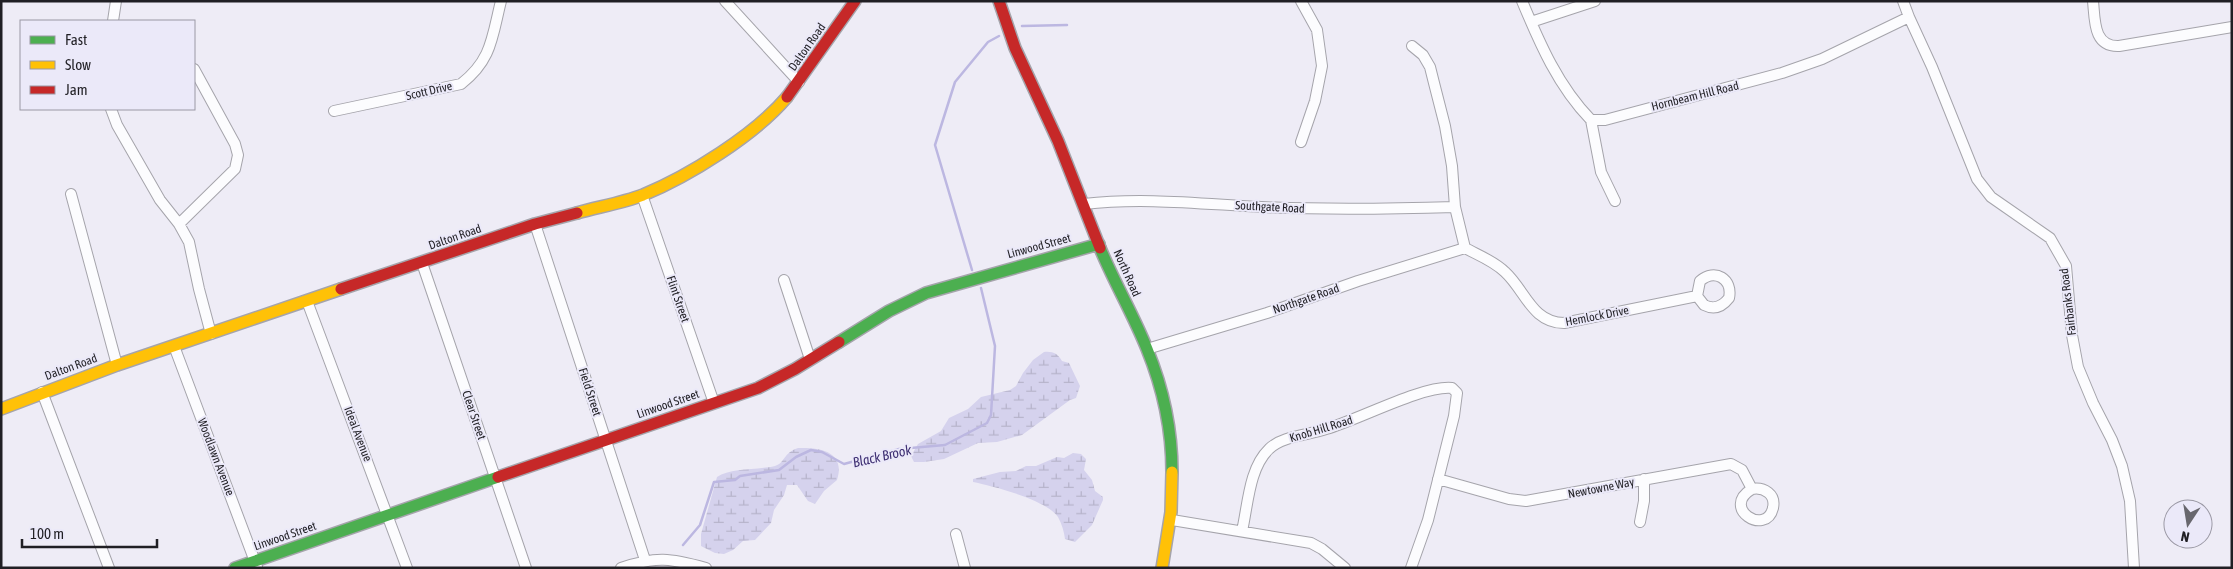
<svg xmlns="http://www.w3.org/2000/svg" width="2233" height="569" font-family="'Asap Condensed',sans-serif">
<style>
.wetland{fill:url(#wetland-marsh)}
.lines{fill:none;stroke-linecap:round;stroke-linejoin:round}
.stream{stroke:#bcb7e1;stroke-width:2.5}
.street-casing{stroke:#a5a4ab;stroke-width:12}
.fast-casing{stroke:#a5a4ab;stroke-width:14}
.slow-casing{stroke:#a5a4ab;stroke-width:14}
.jam-casing{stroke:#a5a4ab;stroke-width:14}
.street{stroke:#fcfcfe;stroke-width:10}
.fast{stroke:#4caf50;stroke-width:11}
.slow{stroke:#ffc107;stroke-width:11}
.jam{stroke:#c62828;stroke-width:11}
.labels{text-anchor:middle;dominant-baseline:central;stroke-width:4;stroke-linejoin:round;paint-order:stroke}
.street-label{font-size:12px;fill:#201f24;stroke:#ebe9f9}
.water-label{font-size:14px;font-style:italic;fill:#3e2f72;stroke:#ebe9f9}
</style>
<defs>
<pattern id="wetland-marsh" width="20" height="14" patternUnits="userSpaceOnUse" patternTransform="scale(1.25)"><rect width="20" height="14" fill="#d5d2ed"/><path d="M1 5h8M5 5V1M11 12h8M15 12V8" fill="none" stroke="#b7b4cb"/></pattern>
</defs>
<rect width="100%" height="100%" fill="#eeecf6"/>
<path class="wetland" d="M 1044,352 C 1053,351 1058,354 1062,361 L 1069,363 L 1080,386 L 1076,398 L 1070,400 L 1022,435 L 997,442 L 978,443 L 944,459 L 924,462 L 914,462 L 911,456 L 918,444 L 941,431 L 949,418 L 968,409 L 981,397 L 1010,390 L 1016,386 L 1023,373 L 1033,360 Z
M 798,448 C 821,447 846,452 837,480 L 824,491 L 815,504 L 808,501 L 797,485 L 787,485 L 784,495 L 774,510 L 771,523 L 755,540 L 743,541 L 733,550 L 724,554 L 715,553 L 701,546 L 701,534 L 717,477 C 730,468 758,470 775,466 C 785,463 783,453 798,448 Z
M 1073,453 L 1081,454 L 1086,459 L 1084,470 L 1092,480 L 1095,491 L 1103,497 L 1103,500 L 1092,525 L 1075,542 L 1065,539 C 1064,532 1062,524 1058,517 C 1047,500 993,486 973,482 L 973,479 L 1000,472 L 1016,471 L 1026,466 L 1036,466 L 1057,457 L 1064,458 Z"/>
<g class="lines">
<path class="stream" d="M 1022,26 L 1067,25
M 972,270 L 935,145 L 955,82 L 988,42 L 999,36
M 683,545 L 700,525 L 714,482 L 735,480 L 740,476 L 779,470 L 796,457 L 811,450 L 822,452 L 844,464 L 899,449 L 945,445 L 987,423 L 991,415 L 995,346 L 981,288"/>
<g class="street-casing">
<path id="street" d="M 725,1 L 799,82
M 1301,1 L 1317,30 L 1322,66 L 1315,101 L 1301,142
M 1522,1 C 1540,44 1558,86 1591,120 L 1605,120 L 1782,73 L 1822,59 L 1909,17 L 1903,1
M 2093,1 C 2095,20 2093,47 2119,46 L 2232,27
M 1909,17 L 1932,67 L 1977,179 L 1991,197 L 2050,238 L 2066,266 L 2072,335 L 2078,367 L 2093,403 L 2112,440 L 2122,466 L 2130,501 L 2134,568
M 113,21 L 116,1
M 1531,22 L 1595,1
M 1412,46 L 1423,55 L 1430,67 L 1434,83 L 1445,126 L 1452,166 L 1455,207 L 1465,248
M 111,109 L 117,125 L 160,200 L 179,224 L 189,242 L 199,289 L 211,334
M 334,111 L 461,84 C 492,60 492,37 501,1
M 1591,120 L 1601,172 L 1615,201
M 71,194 L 117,365
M 642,195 L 714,403
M 1084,204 C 1143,197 1203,204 1262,207 C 1326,210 1391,209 1455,207
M 179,224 L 235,169 L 238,155 L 235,144 L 194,69
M 535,224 L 645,560
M 1465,248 C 1478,255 1494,261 1505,272 C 1525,290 1532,323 1564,323 L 1697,296 L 1704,305 C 1714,310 1722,307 1729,298 C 1733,279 1715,268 1700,281 L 1697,296
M 422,263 L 526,568
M 784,280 L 810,359
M 307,301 L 407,568
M 174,346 L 257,567
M 1147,349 L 1267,313 L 1358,281 L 1465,248
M 42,392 L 109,568
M 1438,479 L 1509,499 L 1526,501 L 1731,464 L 1742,470 L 1752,489 C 1720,508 1766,537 1773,508 C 1776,494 1764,487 1752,489
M 1172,520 L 1311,543 L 1322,549 L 1345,568
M 1640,522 L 1644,501 L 1644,479
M 1242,531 C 1248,505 1249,468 1269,449 C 1282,436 1309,435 1326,429 C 1358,420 1423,385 1452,388 L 1457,393 L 1454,416 L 1428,520 L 1411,568
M 956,534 L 965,568
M 621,568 C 656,556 670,558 706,568"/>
</g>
<g class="fast-casing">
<path id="fast" d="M 1100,248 C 1114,282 1133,314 1147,349 C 1163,388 1172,430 1172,472
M 839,342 L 889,311 L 926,293 L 1099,244
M 235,568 L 498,477"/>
</g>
<g class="slow-casing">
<path id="slow" d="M 577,213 C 598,207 622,203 643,195 C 689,176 755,135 787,97
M 1,409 L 117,365 L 341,289
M 1162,568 L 1171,512 L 1172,472"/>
</g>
<g class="jam-casing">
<path id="jam" d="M 999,1 L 1015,48 L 1058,141 L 1100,248
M 787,97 L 855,1
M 341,289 L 535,224 L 577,213
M 498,477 L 758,388 L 795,369 L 839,342"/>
</g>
<use href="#street" class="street"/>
<use href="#fast" class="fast"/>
<use href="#slow" class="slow"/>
<use href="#jam" class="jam"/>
</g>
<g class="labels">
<g class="street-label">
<text transform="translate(807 47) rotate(-55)">Dalton Road</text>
<text transform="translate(429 91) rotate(-13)">Scott Drive</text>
<text transform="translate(1695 96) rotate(-14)">Hornbeam Hill Road</text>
<text transform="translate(1270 207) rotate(3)">Southgate Road</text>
<text transform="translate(455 237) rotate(-19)">Dalton Road</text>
<text transform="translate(1039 246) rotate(-15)">Linwood Street</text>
<text transform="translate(1127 273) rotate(66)">North Road</text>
<text transform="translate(678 299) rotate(71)">Flint Street</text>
<text transform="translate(1306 299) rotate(-19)">Northgate Road</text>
<text transform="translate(2068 302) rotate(-97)">Fairbanks Road</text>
<text transform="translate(1597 316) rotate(-11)">Hemlock Drive</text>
<text transform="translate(71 367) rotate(-20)">Dalton Road</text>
<text transform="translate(590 392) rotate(72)">Field Street</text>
<text transform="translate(668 404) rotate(-19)">Linwood Street</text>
<text transform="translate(474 415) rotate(71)">Clear Street</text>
<text transform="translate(1321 429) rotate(-17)">Knob Hill Road</text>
<text transform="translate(358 434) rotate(69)">Ideal Avenue</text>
<text transform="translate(216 457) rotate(69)">Woodlawn Avenue</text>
<text transform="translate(1601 488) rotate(-11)">Newtowne Way</text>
<text transform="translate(285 536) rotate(-19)">Linwood Street</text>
</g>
<g class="water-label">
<text transform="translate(882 456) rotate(-13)">Black Brook</text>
</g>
</g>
<rect width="2233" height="569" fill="none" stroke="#201f24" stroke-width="5"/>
<rect x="20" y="20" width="175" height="90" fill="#ebe9f9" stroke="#9a98a4"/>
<rect x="30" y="36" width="25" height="8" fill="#4caf50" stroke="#9a98a4"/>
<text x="65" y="45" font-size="15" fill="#201f24">Fast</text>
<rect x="30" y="61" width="25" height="8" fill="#ffc107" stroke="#9a98a4"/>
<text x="65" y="70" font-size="15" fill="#201f24">Slow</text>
<rect x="30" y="86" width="25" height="8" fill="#c62828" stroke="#9a98a4"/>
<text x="65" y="95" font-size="15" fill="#201f24">Jam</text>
<g transform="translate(2188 524) rotate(192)"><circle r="24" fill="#ebe9f9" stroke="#9a98a4"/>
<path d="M0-4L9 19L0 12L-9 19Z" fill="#68676e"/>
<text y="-8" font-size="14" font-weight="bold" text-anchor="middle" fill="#201f24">N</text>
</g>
<path d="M22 539v8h135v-8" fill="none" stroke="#201f24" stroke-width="2.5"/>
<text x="30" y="539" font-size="15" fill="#201f24" stroke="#ebe9f9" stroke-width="4" paint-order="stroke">100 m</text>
</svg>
